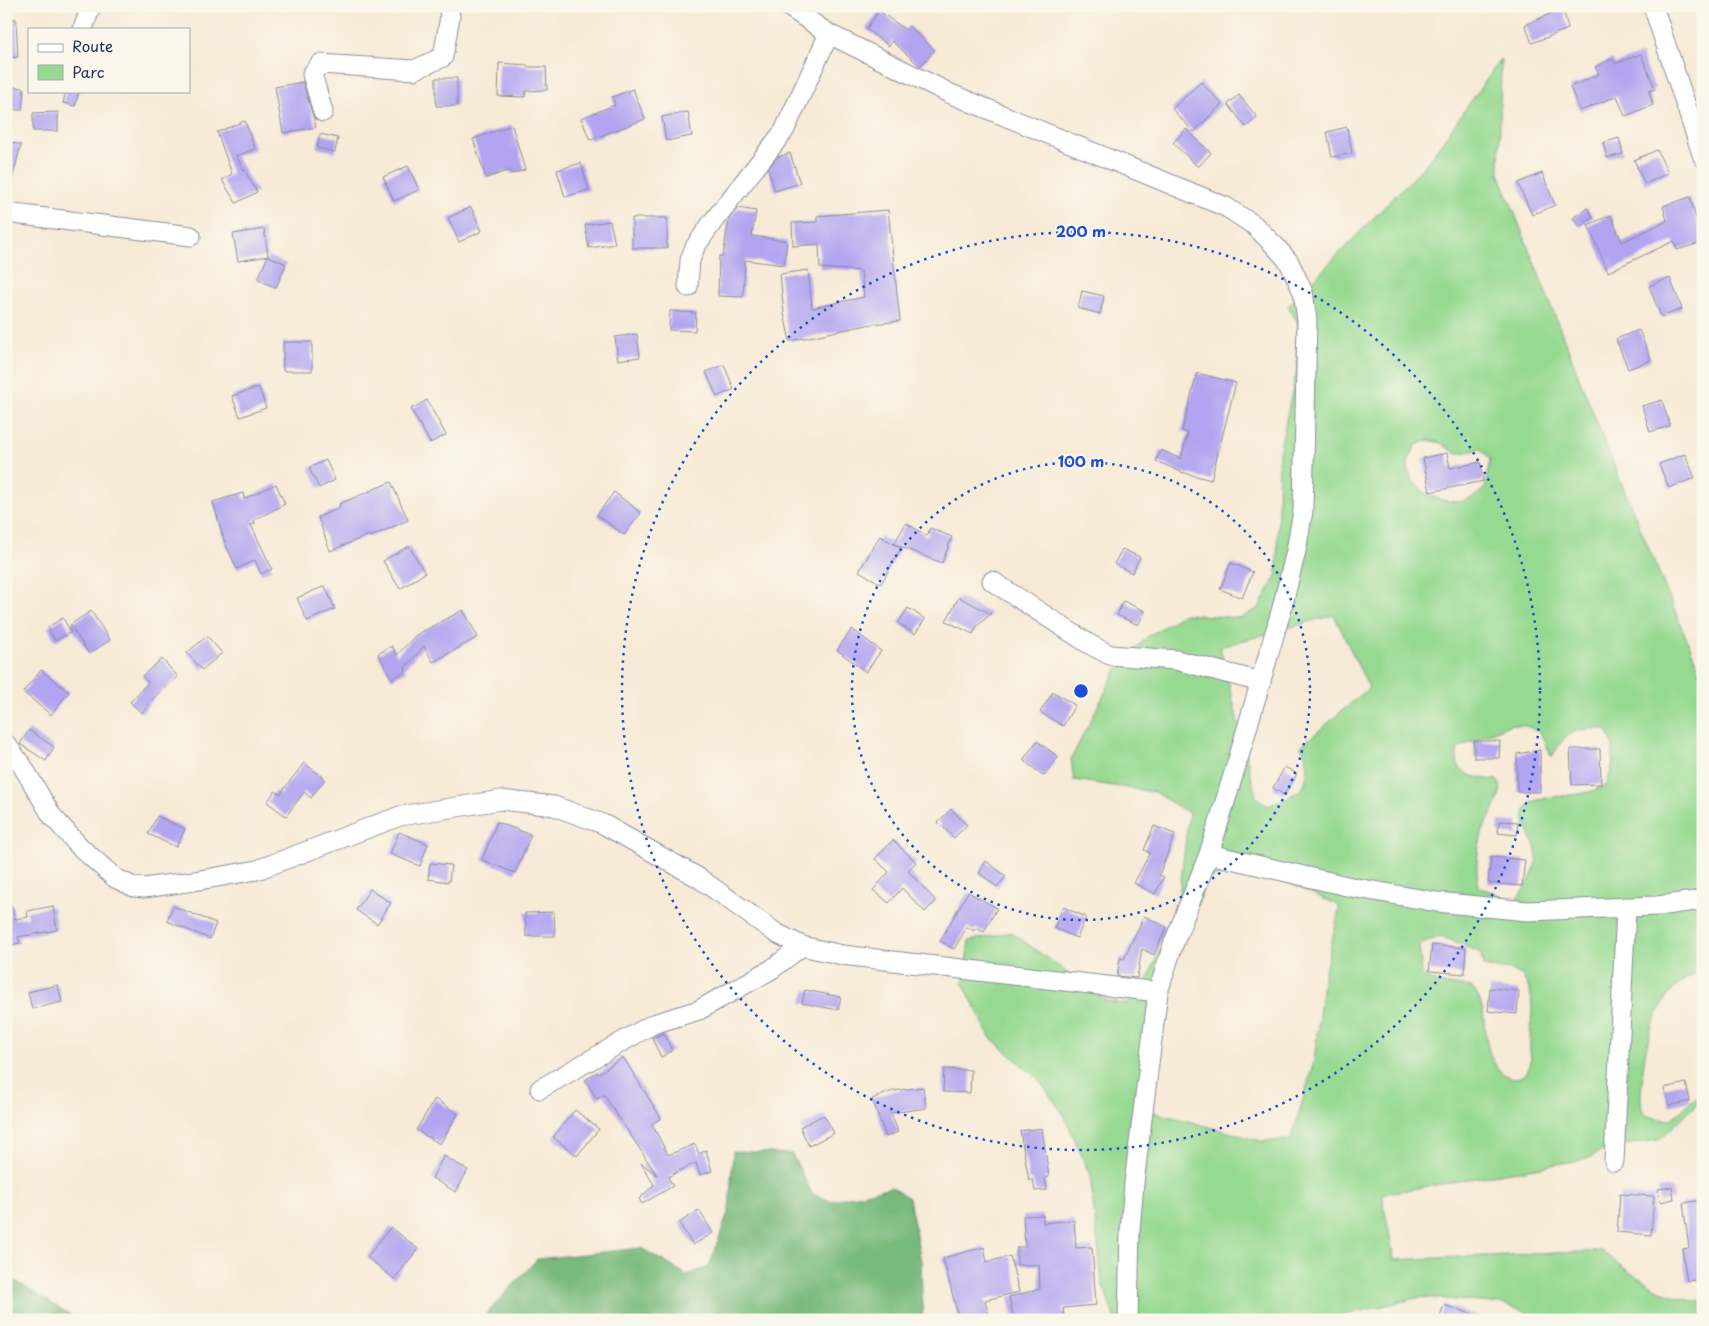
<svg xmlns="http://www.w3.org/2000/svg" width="1709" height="1326" font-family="'Playpen Sans',sans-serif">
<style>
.green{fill:#96d991;stroke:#588478;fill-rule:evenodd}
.forest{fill:#78b97b;stroke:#4a746c}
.building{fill:#b2a4f0}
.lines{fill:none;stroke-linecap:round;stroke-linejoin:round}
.minor-casing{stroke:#898c9a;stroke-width:21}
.minor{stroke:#fff;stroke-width:19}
.ring{fill:none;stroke:#1d4ed8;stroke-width:2.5;stroke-dasharray:2.5 5}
.centre{fill:#1d4ed8;stroke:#fbf7ec;stroke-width:2.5}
.ring-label{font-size:15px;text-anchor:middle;font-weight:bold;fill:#1d4ed8;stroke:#fbf7ec;stroke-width:4;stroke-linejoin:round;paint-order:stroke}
</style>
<rect width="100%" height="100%" fill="#fbf7ec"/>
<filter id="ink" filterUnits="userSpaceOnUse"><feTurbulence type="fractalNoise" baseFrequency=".02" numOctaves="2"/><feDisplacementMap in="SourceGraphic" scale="10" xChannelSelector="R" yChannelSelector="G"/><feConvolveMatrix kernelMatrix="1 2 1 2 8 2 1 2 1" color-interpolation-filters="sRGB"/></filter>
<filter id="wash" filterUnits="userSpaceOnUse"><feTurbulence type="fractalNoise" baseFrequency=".0096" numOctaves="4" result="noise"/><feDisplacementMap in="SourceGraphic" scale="20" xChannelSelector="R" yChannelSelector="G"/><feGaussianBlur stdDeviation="1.12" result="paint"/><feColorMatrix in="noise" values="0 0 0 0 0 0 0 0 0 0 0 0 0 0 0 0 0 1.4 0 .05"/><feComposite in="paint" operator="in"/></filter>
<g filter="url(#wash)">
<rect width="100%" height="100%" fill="#f7ead6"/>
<path class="green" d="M 1501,59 L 1499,173 L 1608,451 L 1703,678 L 1703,971 C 1657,985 1644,1041 1642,1083 C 1641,1091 1639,1105 1644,1113 C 1649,1119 1663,1119 1670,1120 L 1700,1094 L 1703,1090 L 1703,1098 L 1659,1140 L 1608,1147 L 1587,1159 L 1382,1194 L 1394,1260 L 1601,1251 C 1628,1272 1667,1300 1703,1302 L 1703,1320 L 1548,1320 L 1503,1304 L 1421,1297 L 1323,1320 L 1115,1320 L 1102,1282 L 1090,1175 L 1064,1115 L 1038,1079 L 990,1037 L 963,983 L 969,941 L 1011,932 L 1106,1001 L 1127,1004 L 1143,990 L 1177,912 L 1189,813 L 1154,792 L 1074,780 L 1071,759 L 1118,667 L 1147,637 L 1184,614 L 1241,618 L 1259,608 L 1277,574 L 1279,453 L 1297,369 L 1298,323 L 1288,306 L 1427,163 ZM 1428,440 L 1441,443 L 1457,454 L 1481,449 L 1490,459 L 1485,488 C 1480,492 1475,497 1469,499 C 1448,509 1405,490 1408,463 C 1409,457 1414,450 1416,445 ZM 1334,615 L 1369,688 L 1301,746 C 1310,762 1309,773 1302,790 L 1268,806 L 1256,797 L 1220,647 ZM 1511,724 L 1526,726 L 1540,732 L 1552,757 C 1566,730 1576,728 1605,729 C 1618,743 1613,769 1606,785 C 1599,788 1592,792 1585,793 C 1571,796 1547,796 1535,801 C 1512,812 1533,837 1536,849 C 1540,868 1526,887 1515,901 L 1479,887 C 1475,869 1477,849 1483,831 C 1490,814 1498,808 1501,787 L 1497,780 C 1475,778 1451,775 1458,748 ZM 1227,872 L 1268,874 L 1340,906 L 1323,980 L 1314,1062 L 1291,1140 L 1261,1141 L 1143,1109 L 1154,1015 L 1207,879 ZM 1441,936 L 1481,953 L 1483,966 L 1510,970 L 1522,975 C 1525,981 1529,987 1530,992 C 1535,1007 1529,1034 1530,1050 C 1530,1055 1532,1060 1530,1065 C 1526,1079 1511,1082 1501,1072 C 1477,1049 1493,1009 1471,987 L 1447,985 L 1423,978 L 1419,947 L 1422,943 Z"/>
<path class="forest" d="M 733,1151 L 792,1154 L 812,1194 L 831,1201 L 891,1187 L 909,1198 L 921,1261 L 923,1320 L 481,1320 L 537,1259 L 641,1248 L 687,1275 L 709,1267 L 729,1210 Z
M 6,1275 L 78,1320 L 6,1320 Z"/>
<g id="blocks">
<path class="building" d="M 1563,8 L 1568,29 L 1532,43 L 1525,25 Z
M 879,11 L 906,30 L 909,26 L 935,50 L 920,66 L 892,41 L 889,46 L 866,29 Z
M 6,19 L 16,19 L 18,57 L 6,58 Z
M 1641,54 L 1655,89 L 1649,91 L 1653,105 L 1625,116 L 1617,96 L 1580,111 L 1570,87 L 1599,74 L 1595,67 L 1612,59 L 1615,64 Z
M 499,63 L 527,65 L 527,67 L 546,67 L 547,90 L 526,91 L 525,97 L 498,96 Z
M 436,78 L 457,78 L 457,106 L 436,106 Z
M 303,82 L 316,127 L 283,133 L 275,87 Z
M 1201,82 L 1222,104 L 1194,132 L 1172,109 Z
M 6,86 L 24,88 L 22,110 L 6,109 Z
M 633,89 L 645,119 L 590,140 L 581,118 L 615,105 L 612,97 Z
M 66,91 L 79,91 L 75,106 L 63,103 Z
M 1239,95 L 1257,117 L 1246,127 L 1228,104 Z
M 58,112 L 58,131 L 33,131 L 33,113 Z
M 688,112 L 692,136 L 666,141 L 662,117 Z
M 245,121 L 255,149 L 236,156 L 257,192 L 236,203 L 222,180 L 232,174 L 217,132 Z
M 512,125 L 525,170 L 511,174 L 510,170 L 486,178 L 473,139 Z
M 1347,127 L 1352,153 L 1332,157 L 1327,132 Z
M 1186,129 L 1211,153 L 1198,167 L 1173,143 Z
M 320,134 L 338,138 L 335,152 L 317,148 Z
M 1619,138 L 1623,154 L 1607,158 L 1603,143 Z
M 6,141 L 21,145 L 10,187 L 6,187 Z
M 1657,150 L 1668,173 L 1645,184 L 1634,160 Z
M 790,153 L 800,183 L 775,191 L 768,169 L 778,157 Z
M 581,163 L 589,190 L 565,197 L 557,170 Z
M 408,166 L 419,190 L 394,201 L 383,177 Z
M 1542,173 L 1555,205 L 1532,215 L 1518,183 Z
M 1690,197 L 1703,242 L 1677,250 L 1674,241 L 1608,272 L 1588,225 L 1611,215 L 1622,242 L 1667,221 L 1663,206 Z
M 471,207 L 482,231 L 459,242 L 448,218 Z
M 738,208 L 756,211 L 752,236 L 787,241 L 784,265 L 745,260 L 743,297 L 718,296 L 719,256 L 723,256 L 729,219 Z
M 1587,208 L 1593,217 L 1580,227 L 1573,218 Z
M 888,210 L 900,321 L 872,324 L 790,341 L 784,314 L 780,274 L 808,270 L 812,308 L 864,297 L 861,271 L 820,268 L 819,244 L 793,246 L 792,223 L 817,222 L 817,216 Z
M 632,218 L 667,218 L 667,248 L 632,248 Z
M 610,221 L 615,244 L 589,248 L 585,225 Z
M 264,229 L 268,256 L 238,261 L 233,234 Z
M 268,256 L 286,264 L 276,288 L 258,279 Z
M 1670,278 L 1682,309 L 1661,317 L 1649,286 Z
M 1082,291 L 1104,296 L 1100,314 L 1078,308 Z
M 670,311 L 696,313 L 695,331 L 669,330 Z
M 1639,330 L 1651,360 L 1628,369 L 1616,339 Z
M 637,334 L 640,357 L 618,360 L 615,337 Z
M 283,342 L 312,342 L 312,371 L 283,371 Z
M 724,365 L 734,389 L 717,397 L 706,372 Z
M 1197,373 L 1236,383 L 1211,480 L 1181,472 L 1156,461 L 1161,450 L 1181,459 L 1188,433 L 1182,431 Z
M 259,387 L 266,408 L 240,417 L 232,396 Z
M 427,400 L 446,435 L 430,443 L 411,409 Z
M 1662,400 L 1670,426 L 1650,432 L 1642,406 Z
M 1447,453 L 1450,468 L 1480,462 L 1483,481 L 1430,492 L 1423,458 Z
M 1685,454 L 1695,478 L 1669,488 L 1659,464 Z
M 326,460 L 335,480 L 319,488 L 309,468 Z
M 391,482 L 408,520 L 370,537 L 369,535 L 330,551 L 318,517 L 340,508 L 339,504 Z
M 276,484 L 285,504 L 254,520 L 255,523 L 251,525 L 272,569 L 261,574 L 255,560 L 237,569 L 225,543 L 213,502 L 243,493 L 244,499 Z
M 614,492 L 641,513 L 624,535 L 597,515 Z
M 906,523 L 927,536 L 930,528 L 952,537 L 942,563 L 894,544 Z
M 880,536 L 901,548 L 881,584 L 859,571 Z
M 409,546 L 425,573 L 400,589 L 383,561 Z
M 1122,549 L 1140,557 L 1132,573 L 1114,564 Z
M 1231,563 L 1253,572 L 1242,598 L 1220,589 Z
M 325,586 L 335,609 L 307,621 L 297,598 Z
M 959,597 L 991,614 L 978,625 L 973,634 L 946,621 Z
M 1123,601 L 1145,611 L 1138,625 L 1117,615 Z
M 908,608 L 925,619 L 915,634 L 898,623 Z
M 463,610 L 478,637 L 433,662 L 424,646 L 405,668 L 406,671 L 392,679 L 378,654 L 392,646 L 397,655 L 416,635 Z
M 91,611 L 110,640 L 89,654 L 70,625 Z
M 63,618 L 71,632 L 55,641 L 48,627 Z
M 852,629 L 881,651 L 866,672 L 837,650 Z
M 207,636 L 222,653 L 202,670 L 187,653 Z
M 162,659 L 178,677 L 155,697 L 142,713 L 130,702 L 148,683 L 142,676 Z
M 41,670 L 69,692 L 51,715 L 23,692 Z
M 1053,692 L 1075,705 L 1063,726 L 1040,712 Z
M 29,730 L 54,747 L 46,761 L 20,744 Z
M 1037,741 L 1058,757 L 1044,776 L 1023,760 Z
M 1474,741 L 1500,741 L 1499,758 L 1474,758 Z
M 1570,749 L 1600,749 L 1601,784 L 1572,785 Z
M 1540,750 L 1540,792 L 1517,792 L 1517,754 Z
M 304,763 L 325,779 L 311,798 L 304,792 L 286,816 L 267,802 L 275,791 L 280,794 Z
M 1285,767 L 1297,774 L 1284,795 L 1273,788 Z
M 951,809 L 967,825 L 954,838 L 938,822 Z
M 157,816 L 185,829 L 176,847 L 148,834 Z
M 1499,821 L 1518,822 L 1517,835 L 1498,833 Z
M 497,822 L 531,835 L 515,873 L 482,860 Z
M 1154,826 L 1175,834 L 1159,875 L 1164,877 L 1155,894 L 1134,883 L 1150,853 L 1144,850 Z
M 399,832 L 428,844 L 420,866 L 390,854 Z
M 893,840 L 916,862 L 908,871 L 936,901 L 925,912 L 902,888 L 889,903 L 873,890 L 889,872 L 875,859 Z
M 1491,857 L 1525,860 L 1522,886 L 1488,883 Z
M 986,861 L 1006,876 L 997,887 L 979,873 Z
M 430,863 L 451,865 L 449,882 L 428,879 Z
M 370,889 L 391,903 L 377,924 L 356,910 Z
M 968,892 L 997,908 L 984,932 L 976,928 L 974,931 L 967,927 L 954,949 L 940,941 Z
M 12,906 L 15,919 L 28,917 L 27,911 L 53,906 L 57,930 L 18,937 L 20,943 L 6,946 L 6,907 Z
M 173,906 L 216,923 L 210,939 L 167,921 Z
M 1063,907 L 1086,917 L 1077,938 L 1054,928 Z
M 554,912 L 555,936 L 526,936 L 525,913 Z
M 1144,916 L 1167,927 L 1154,955 L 1142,949 L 1137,978 L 1117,976 L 1120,958 L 1124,959 Z
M 1432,945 L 1466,948 L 1464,974 L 1429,971 Z
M 58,985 L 62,1002 L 32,1009 L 28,992 Z
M 1490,988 L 1519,991 L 1517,1014 L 1488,1011 Z
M 805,990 L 841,997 L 838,1010 L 802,1003 Z
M 664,1033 L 672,1051 L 661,1057 L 652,1038 Z
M 623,1057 L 661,1118 L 652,1124 L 668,1155 L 695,1144 L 699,1154 L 706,1150 L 712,1171 L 700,1175 L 696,1163 L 681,1170 L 668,1177 L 673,1186 L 642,1204 L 639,1199 L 654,1185 L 641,1163 L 657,1175 L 604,1095 L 597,1099 L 585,1080 L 597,1072 L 598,1074 Z
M 944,1069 L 971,1070 L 970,1093 L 943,1092 Z
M 1686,1083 L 1690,1101 L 1669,1106 L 1664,1088 Z
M 923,1087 L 926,1108 L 891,1113 L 898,1132 L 886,1137 L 872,1099 L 893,1091 Z
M 435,1099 L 458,1114 L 440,1144 L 416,1130 Z
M 575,1110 L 599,1129 L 577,1156 L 553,1137 Z
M 824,1115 L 834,1133 L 809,1146 L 800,1127 Z
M 1042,1128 L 1049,1177 L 1045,1178 L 1047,1190 L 1035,1191 L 1033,1180 L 1029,1180 L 1020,1131 Z
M 444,1156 L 468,1170 L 456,1192 L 432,1178 Z
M 1672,1187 L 1674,1199 L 1660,1202 L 1658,1189 Z
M 1620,1194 L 1654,1196 L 1651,1235 L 1617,1232 Z
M 1703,1200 L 1703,1279 L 1687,1281 L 1682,1249 L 1689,1248 L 1683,1203 Z
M 699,1210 L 713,1233 L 693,1245 L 679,1223 Z
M 1043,1215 L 1043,1223 L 1074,1220 L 1076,1248 L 1092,1247 L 1096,1305 L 1063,1308 L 1065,1320 L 1014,1320 L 1009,1297 L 1040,1289 L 1039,1265 L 1017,1265 L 1017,1247 L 1025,1247 L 1023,1216 Z
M 391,1227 L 418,1249 L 394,1279 L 367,1257 Z
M 984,1247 L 987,1262 L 1010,1256 L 1019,1292 L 985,1300 L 990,1320 L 959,1320 L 943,1258 Z
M 1444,1305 L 1481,1317 L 1481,1320 L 1450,1320 L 1440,1317 Z"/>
</g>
</g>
<g filter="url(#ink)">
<use href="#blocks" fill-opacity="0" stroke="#898c9a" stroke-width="1"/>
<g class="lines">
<g class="minor-casing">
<path id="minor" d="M 788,6 L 829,34 L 951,94 L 1226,207 L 1254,225 L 1276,247 L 1289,262 L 1303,292 L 1307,320 L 1303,511 L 1296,551 L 1282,608 L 1239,756 L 1209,854 L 1173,945 L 1158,992 L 1134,1183 L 1130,1230 L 1128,1320
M 1653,6 L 1703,157
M 83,29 L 91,6
M 323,112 L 312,74 L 320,64 L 414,70 L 443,57 L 450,16 L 448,6
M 6,213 L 191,236
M 688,287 L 690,260 L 695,247 L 714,220 L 784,131 L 829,34
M 992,581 L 1089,644 L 1110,655 L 1176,660 L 1261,682
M 6,744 L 23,767 L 52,816 L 80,847 L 115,878 L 134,887 L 144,888 L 194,881 L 257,870 L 400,816 L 501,800 L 554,806 L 603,824 L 699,878 L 776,933 L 802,946 L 842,955 L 1158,992
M 1209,854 L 1351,887 L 1437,902 L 1527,911 L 1657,906 L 1703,900
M 540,1089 L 653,1024 L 699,1010 L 772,969 L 802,946
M 1614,1161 L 1626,907"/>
</g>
<use href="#minor" class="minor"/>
</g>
</g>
<g class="ring">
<circle cx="1081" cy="691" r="229"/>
<circle cx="1081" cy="691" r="459"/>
</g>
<circle cx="1081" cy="691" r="8" class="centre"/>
<g class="ring-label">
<text x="1081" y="237">200 m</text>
<text x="1081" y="467">100 m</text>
</g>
<rect width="1709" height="1326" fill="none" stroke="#fbf7ec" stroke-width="25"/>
<rect x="28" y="28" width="162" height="65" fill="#fbf7ec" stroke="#a1a7b3"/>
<rect x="38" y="44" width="25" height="8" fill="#ffffff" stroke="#a1a7b3"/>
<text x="72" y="52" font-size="15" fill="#1b2f5e">Route</text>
<rect x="38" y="65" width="25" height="15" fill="#96d991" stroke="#a1a7b3"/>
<text x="72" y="78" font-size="15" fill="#1b2f5e">Parc</text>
</svg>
